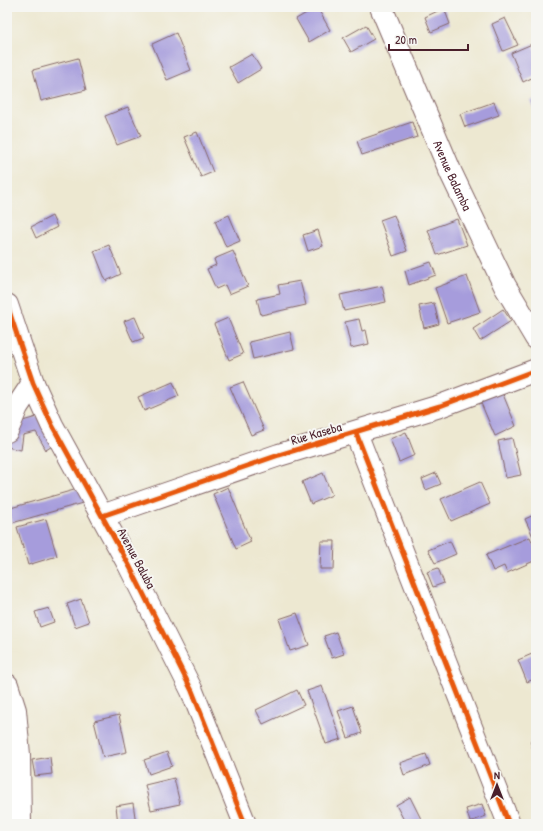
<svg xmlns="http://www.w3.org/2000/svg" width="543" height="831" font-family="'Patrick Hand',sans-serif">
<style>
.building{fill:#a69cdc}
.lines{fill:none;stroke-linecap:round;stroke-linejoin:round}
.minor-casing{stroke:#836565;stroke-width:24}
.minor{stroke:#fff;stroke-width:22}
.cycleway-casing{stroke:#f6f6f2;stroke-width:8}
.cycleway{stroke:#e8590c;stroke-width:5}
.labels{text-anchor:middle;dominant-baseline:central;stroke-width:4;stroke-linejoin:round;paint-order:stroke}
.street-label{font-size:13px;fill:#4a1f2b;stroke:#f6f6f2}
</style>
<rect width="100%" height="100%" fill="#f6f6f2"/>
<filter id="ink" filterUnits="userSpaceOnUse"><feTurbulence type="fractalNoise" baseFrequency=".025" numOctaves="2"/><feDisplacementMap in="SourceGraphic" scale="8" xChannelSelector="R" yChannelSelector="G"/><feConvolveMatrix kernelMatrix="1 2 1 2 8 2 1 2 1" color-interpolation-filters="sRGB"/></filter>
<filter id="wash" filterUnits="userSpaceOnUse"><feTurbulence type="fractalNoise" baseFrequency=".012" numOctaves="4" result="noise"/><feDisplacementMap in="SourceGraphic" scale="16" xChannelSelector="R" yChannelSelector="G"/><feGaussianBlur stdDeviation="0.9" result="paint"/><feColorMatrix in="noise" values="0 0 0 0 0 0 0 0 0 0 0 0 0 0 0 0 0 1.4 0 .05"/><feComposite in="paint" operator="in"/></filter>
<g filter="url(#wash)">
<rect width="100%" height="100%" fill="#ede8d1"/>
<g id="blocks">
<path class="building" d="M 317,7 L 330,30 L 309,42 L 296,19 Z
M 444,8 L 450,24 L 431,32 L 425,17 Z
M 505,18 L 518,45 L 503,51 L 492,24 Z
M 366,25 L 374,39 L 351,52 L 343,38 Z
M 176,33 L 191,70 L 167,80 L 152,44 Z
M 532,44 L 536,52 L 536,76 L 523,82 L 511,53 Z
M 252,54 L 261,69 L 238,83 L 229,67 Z
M 78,58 L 86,90 L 41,101 L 33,70 Z
M 536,99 L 536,113 L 531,101 Z
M 494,102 L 499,115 L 465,127 L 460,114 Z
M 128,107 L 141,136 L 117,145 L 105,116 Z
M 412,122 L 417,137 L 362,155 L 357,141 Z
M 197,132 L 213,172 L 201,177 L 184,137 Z
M 229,215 L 240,241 L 226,247 L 215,221 Z
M 394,215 L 407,251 L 393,256 L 380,220 Z
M 52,216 L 57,227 L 36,238 L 31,227 Z
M 457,219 L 467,245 L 437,255 L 428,230 Z
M 318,230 L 323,246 L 308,251 L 303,235 Z
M 109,245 L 121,274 L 106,281 L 94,251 Z
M 233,251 L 248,286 L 229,294 L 225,285 L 216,289 L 207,269 L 216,265 L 214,259 Z
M 431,262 L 436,275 L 409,285 L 405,271 Z
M 467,276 L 480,312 L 447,323 L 435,288 Z
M 300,281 L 306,305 L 261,315 L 257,299 L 280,294 L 278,285 Z
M 382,286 L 386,302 L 344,311 L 340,295 Z
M 434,303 L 439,324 L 424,328 L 419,306 Z
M 503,309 L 511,321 L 480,341 L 473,329 Z
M 135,317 L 144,338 L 133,342 L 124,321 Z
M 228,318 L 243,354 L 229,360 L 214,324 Z
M 359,319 L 362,331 L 366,330 L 369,344 L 351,348 L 345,322 Z
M 290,332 L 294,349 L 253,359 L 249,342 Z
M 173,382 L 179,396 L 144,411 L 138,397 Z
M 243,382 L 264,430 L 251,435 L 230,387 Z
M 500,387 L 516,426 L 495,436 L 478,396 Z
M 40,416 L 57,443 L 46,450 L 36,432 L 23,435 L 21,450 L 7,447 L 12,424 Z
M 406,432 L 415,455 L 399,462 L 390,439 Z
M 512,438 L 521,475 L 506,478 L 498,441 Z
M 323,473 L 332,495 L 311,504 L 302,482 Z
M 436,473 L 441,484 L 426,490 L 422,479 Z
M 480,482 L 490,504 L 451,521 L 441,499 Z
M 228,487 L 251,542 L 236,549 L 213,494 Z
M 81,488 L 86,502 L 12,523 L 7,509 Z
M 536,514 L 536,543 L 525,519 Z
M 46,519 L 57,556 L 28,565 L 17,527 Z
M 530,537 L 536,551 L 536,560 L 507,573 L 504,566 L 493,571 L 486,555 Z
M 321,541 L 335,541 L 334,569 L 320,569 Z
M 450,541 L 456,554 L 435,563 L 428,550 Z
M 438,568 L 444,583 L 433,587 L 427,572 Z
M 81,599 L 89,622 L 75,627 L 67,604 Z
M 49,608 L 54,622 L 40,627 L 35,612 Z
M 297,613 L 309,645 L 290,651 L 279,619 Z
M 336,632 L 344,654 L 332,658 L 324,636 Z
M 532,654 L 536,663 L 536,678 L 527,682 L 518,660 Z
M 322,686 L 341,739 L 326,744 L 307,691 Z
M 297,690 L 304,705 L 263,724 L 256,710 Z
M 353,706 L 362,733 L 348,738 L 338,711 Z
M 119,715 L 127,752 L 103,757 L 94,721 Z
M 536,739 L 536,751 L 534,752 L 530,741 Z
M 167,752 L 172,766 L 149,774 L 144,760 Z
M 426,754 L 430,765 L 404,775 L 400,763 Z
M 50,757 L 52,774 L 35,776 L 32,760 Z
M 174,778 L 180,804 L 151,810 L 145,785 Z
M 410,797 L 422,821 L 417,824 L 406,824 L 396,805 Z
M 133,803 L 136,824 L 118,824 L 116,806 Z
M 482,804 L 486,816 L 470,822 L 466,809 Z"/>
</g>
</g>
<g filter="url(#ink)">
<use href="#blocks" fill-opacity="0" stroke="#836565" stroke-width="1"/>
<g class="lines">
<g class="minor-casing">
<g id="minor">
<path id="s1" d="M 381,7 L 451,173 L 505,286 L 536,338"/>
<path d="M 7,305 L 33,383 L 52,425 L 130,567 L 192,691 L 245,824"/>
<path d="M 7,431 L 17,407 L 33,383"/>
<path d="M 356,433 L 509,824"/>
<path d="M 102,516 L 279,455 L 440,406 L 536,370"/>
<path d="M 7,685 L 15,710 L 19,755 L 20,824"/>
</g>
</g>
<use href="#minor" class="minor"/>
<g class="cycleway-casing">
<path id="cycleway" d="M 7,305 L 33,383 L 52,425 L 130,567 L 192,691 L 245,824
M 356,433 L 509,824
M 102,516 L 279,455 L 440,406 L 536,370"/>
</g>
<use href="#cycleway" class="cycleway"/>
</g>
</g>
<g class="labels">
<g class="street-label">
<text stroke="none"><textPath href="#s1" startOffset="183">Avenue Balamba</textPath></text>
<text transform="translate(316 433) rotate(-16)">Rue Kaseba</text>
<text transform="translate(137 558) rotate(62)">Avenue Baluba</text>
</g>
</g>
<rect width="543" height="831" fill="none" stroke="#f6f6f2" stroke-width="24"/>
<g transform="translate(497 785)" stroke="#f6f6f2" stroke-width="3" paint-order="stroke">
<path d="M0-3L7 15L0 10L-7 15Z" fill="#4a1f2b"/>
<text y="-6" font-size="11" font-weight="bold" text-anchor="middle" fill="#4a1f2b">N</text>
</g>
<path d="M389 44v6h79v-6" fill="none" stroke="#4a1f2b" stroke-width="2"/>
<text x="395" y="44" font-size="12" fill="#4a1f2b" stroke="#f6f6f2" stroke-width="3" paint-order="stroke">20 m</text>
</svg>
